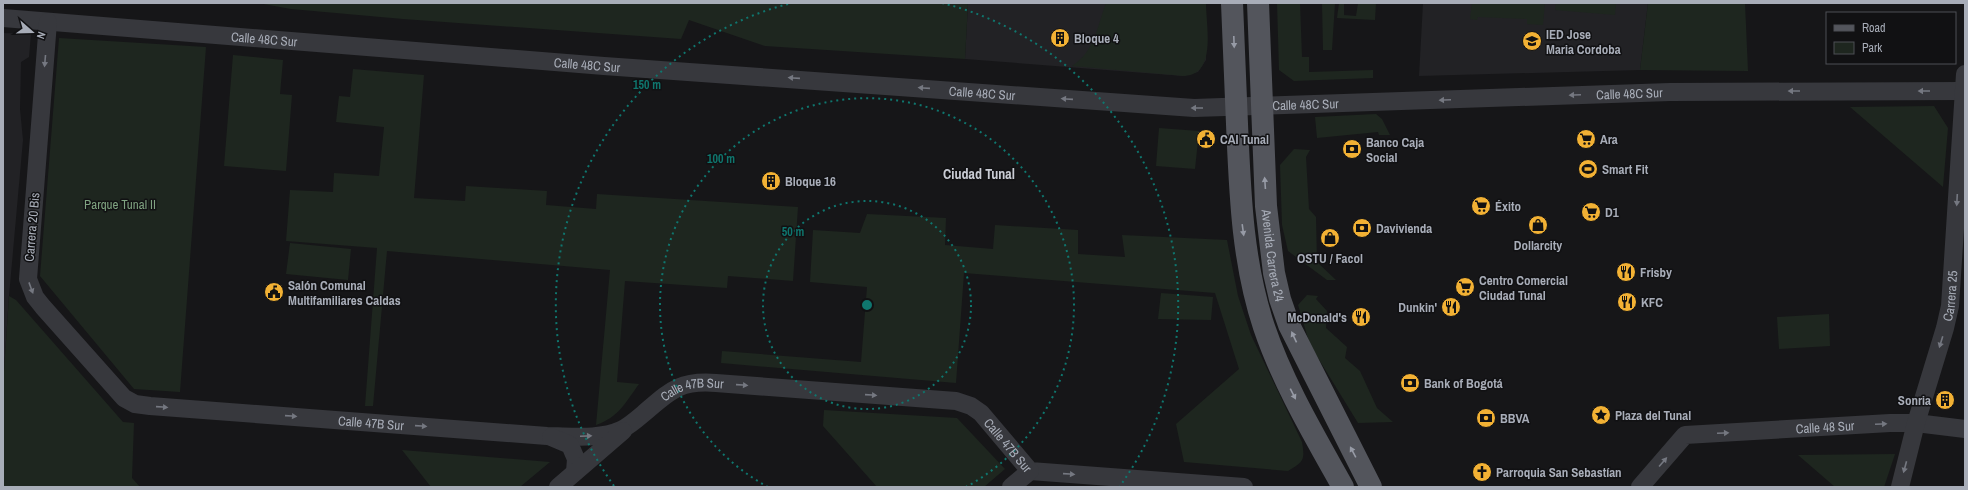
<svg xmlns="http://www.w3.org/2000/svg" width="1968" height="490" font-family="'Archivo Narrow',sans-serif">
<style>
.built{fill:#222225}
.green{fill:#1e261f}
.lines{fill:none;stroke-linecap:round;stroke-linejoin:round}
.minor{stroke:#37383d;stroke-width:18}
.major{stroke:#53555c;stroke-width:22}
.oneway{fill:#979ba6}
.oneway2{fill:#757881}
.ring{fill:none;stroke:#0f766e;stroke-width:2;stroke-dasharray:2 4}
.labels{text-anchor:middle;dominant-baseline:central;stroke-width:3;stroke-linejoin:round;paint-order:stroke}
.poi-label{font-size:13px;font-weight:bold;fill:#a8adb8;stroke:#111113;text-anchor:start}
.street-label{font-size:13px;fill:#a8adb8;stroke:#111113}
.park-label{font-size:13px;fill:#7fa381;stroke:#111113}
.neighbourhood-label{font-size:14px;font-weight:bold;fill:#c9ccd4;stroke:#111113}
.centre{fill:#0f766e;stroke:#111113;stroke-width:2}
.ring-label{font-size:12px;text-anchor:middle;font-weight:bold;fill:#0f766e;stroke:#111113;stroke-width:3;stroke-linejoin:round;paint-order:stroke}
</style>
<rect width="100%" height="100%" fill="#161618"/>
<path class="built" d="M 968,3 L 1206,3 L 1206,60 L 1198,72 L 1184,76 L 965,59 Z
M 1423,3 L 1648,3 L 1640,70 L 1419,76 Z
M 3,33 L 31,34 L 29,57 L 21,62 L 20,109 L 23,140 L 9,296 L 3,386 Z"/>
<path class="green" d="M 258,3 L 968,3 L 965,59 L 765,46 L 689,20 L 681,39 L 403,19 L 291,9 Z
M 1106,3 L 1206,3 C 1206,26 1217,75 1184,76 L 1072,66 C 1095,51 1097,27 1106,3 Z
M 1277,3 L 1300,3 L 1302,57 L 1309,57 L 1309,72 L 1373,70 L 1373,78 L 1294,81 L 1279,70 Z
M 1322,3 L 1335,3 L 1332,50 L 1323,50 Z
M 1339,3 L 1344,3 L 1344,15 L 1356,16 L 1358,3 L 1376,3 L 1375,20 L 1337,18 Z
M 1472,3 L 1545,3 L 1543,25 L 1527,24 L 1527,19 L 1478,17 L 1477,20 L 1470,19 Z
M 1556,3 L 1616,3 L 1615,15 L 1555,10 Z
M 1648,3 L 1745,3 L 1748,71 L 1640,70 Z
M 59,38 L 206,47 L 180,392 L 134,389 L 40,276 Z
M 233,55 L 283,60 L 280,94 L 292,95 L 286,171 L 224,166 Z
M 353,69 L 424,75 L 414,198 L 465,201 L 466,186 L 547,191 L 546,205 L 596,209 L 597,194 L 798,207 L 793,281 L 728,276 L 727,288 L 625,281 L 617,382 L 639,384 C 625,403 619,417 596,425 L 610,270 L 387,251 L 373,406 L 365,406 L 377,248 L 286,241 L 290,190 L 333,192 L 334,173 L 379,176 L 384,127 L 336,122 L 339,96 L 350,97 Z
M 1934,106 L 1948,128 L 1943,187 L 1850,107 Z
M 1376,114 L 1382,119 L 1390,135 L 1379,135 L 1378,132 L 1317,138 L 1315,117 Z
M 1159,128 L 1199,131 L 1195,169 L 1156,166 Z
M 1294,149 L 1310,150 L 1306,157 L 1309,209 L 1316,217 L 1317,262 L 1336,280 L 1327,280 L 1288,251 L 1282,225 L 1280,165 Z
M 867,214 L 946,218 L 945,245 L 993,249 L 995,225 L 1078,230 L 1078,254 L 1125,257 L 1122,235 L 1227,240 L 1238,296 L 1251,335 L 1302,442 C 1305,460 1304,462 1288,471 L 1184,462 L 1176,424 L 1239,369 L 1215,293 L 964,273 L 956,383 L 721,363 L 722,351 L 861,362 L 867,287 L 810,282 L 813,230 L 860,233 Z
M 290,243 L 351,249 L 348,280 L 286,274 Z
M 1161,293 L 1213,297 L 1211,320 L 1158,319 Z
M 1307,295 L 1318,296 L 1316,299 L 1327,311 L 1326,328 L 1347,347 L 1345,358 L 1360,371 L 1377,408 L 1393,422 L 1358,423 L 1310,345 L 1298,305 Z
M 9,296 L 16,300 L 123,422 L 134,423 L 132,478 L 140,487 L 3,487 L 3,386 Z
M 1829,314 L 1830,346 L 1779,349 L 1777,317 Z
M 824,410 L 957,418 L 1005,469 L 984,487 L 877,487 L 823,426 Z
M 402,450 L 550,462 L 520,487 L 431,487 Z
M 1895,454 L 1884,487 L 1835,487 L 1798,455 Z"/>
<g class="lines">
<g class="minor">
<path id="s1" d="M 3,18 L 604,66 L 1194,108 L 1670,92 L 1963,91"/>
<path id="s2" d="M 48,22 L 28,279 L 35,297 L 43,307 L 124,398 L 135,404 L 150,406 L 547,436 C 570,436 599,440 621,430 C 629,426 636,420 643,414 C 670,391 679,380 716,383 L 956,401 L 971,406 L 981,413 L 1030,471 L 1244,487"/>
<path d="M 551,437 L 570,445 L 576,459 L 575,472"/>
<path d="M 558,487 L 623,431"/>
<path d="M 1011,487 L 1030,471"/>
<path id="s3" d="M 1640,487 L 1685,435 L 1890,423 L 1916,423 L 1965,429"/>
<path id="s4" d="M 1900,487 L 1916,423 L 1945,328 L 1950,306 L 1965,74"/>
</g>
<g class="major">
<path d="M 1232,3 C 1234,43 1235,84 1237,124 C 1240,192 1242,261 1264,327 C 1283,383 1314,435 1343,487"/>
<path id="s5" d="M 1258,3 L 1266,206 L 1274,273 L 1280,299 L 1289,325 L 1371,487"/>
</g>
</g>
<defs><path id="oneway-solid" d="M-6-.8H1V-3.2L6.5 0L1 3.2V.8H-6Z"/></defs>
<g class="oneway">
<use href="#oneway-solid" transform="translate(1234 42) rotate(88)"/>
<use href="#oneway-solid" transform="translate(1265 183) rotate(-94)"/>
<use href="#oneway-solid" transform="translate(1243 230) rotate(82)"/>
<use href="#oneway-solid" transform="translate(1294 337) rotate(-115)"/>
<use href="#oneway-solid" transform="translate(1293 394) rotate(63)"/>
<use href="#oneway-solid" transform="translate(1353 452) rotate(-118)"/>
</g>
<g class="oneway2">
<use href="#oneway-solid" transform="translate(45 61) rotate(95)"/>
<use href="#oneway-solid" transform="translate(794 78) rotate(-176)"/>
<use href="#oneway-solid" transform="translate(924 88) rotate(-176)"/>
<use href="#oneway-solid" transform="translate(1794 91) rotate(180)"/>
<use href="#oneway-solid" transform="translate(1924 91) rotate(180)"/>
<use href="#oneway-solid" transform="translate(1575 95) rotate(178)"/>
<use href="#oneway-solid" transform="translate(1067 99) rotate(-176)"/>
<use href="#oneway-solid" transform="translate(1445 100) rotate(178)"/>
<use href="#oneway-solid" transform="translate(1197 108) rotate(-180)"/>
<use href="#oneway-solid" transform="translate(1957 200) rotate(93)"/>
<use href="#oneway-solid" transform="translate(31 288) rotate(70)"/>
<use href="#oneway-solid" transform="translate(1941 342) rotate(107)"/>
<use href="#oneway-solid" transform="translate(742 385) rotate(4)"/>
<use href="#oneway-solid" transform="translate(871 395) rotate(4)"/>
<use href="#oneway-solid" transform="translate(162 407) rotate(4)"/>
<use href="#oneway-solid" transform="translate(291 416) rotate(4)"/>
<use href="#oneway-solid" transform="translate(1881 424) rotate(-3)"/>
<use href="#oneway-solid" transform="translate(421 426) rotate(4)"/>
<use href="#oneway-solid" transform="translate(1723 433) rotate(-3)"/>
<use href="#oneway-solid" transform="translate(586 436) rotate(-2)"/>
<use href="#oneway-solid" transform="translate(1663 462) rotate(-49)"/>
<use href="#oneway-solid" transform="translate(1905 467) rotate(105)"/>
<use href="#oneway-solid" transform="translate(1069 474) rotate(4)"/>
</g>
<g class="ring">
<circle cx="867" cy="305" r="104"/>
<path d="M768 487A207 207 0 1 1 966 487"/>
<path d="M614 486A311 311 0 0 1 792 3M942 3A311 311 0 0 1 1120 486"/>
</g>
<defs>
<g id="building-disc" transform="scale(1)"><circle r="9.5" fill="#f2b134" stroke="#111113"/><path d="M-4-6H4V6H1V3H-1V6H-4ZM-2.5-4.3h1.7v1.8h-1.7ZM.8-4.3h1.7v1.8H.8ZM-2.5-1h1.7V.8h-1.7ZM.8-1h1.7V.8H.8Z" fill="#111"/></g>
<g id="school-disc" transform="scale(1)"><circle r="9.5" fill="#f2b134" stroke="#111113"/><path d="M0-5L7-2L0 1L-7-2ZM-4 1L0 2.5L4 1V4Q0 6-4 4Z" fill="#111"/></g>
<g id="civic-disc" transform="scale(1)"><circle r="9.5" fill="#f2b134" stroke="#111113"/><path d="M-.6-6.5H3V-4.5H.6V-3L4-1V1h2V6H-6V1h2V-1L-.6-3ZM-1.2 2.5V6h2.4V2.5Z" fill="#111"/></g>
<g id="supermarket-disc" transform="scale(1)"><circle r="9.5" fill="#f2b134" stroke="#111113"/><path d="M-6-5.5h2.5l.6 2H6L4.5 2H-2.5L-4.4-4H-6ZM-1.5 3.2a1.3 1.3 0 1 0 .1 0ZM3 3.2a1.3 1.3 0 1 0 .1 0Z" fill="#111"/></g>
<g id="bank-disc" transform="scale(1)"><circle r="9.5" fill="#f2b134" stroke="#111113"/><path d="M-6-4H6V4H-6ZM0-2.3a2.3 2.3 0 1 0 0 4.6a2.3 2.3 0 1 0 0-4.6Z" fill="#111"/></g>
<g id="stadium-disc" transform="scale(1)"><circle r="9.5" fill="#f2b134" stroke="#111113"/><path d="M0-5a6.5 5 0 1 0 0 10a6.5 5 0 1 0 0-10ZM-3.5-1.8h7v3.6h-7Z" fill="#111"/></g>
<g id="shop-disc" transform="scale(1)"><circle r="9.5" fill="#f2b134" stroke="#111113"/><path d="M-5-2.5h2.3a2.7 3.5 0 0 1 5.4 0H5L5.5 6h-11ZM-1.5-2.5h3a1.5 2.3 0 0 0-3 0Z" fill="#111"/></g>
<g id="restaurant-disc" transform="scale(1)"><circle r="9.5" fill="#f2b134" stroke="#111113"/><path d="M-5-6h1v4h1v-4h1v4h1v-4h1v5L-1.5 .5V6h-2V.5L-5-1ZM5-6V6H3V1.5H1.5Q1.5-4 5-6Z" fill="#111"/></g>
<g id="sight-disc" transform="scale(1)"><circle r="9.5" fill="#f2b134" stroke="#111113"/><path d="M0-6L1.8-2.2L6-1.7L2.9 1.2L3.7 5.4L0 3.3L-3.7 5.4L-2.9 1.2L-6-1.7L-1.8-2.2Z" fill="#111"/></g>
<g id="church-disc" transform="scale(1)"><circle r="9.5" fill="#f2b134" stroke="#111113"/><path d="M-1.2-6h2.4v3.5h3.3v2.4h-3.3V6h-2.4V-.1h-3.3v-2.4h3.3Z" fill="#111"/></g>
</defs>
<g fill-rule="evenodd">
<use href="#building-disc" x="1060" y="38"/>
<use href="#school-disc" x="1532" y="41"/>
<use href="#civic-disc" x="1206" y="139"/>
<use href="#supermarket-disc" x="1586" y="139"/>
<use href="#bank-disc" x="1352" y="149"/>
<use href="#stadium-disc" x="1588" y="169"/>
<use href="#building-disc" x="771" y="181"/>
<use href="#supermarket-disc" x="1481" y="206"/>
<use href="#supermarket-disc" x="1591" y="212"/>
<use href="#shop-disc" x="1538" y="225"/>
<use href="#bank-disc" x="1362" y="228"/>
<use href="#shop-disc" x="1330" y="238"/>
<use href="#restaurant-disc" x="1626" y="272"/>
<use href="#supermarket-disc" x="1465" y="287"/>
<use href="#civic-disc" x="274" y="292"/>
<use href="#restaurant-disc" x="1627" y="302"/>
<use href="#restaurant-disc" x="1451" y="307"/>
<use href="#restaurant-disc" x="1361" y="317"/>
<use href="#bank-disc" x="1410" y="383"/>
<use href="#building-disc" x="1945" y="400"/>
<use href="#sight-disc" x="1601" y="415"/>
<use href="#bank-disc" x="1486" y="418"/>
<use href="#church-disc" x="1482" y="472"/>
</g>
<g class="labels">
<g class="poi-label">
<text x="1546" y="34">IED Jose<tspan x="1546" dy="15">Maria Cordoba</tspan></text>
<text x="1074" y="38">Bloque 4</text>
<text x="1220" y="139">CAI Tunal</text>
<text x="1600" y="139">Ara</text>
<text x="1366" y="142">Banco Caja<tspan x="1366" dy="15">Social</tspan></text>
<text x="1602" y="169">Smart Fit</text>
<text x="785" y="181">Bloque 16</text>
<text x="1495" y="206">Éxito</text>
<text x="1605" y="212">D1</text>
<text x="1376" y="228">Davivienda</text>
<text x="1538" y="245" text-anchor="middle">Dollarcity</text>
<text x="1330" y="258" text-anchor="middle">OSTU / Facol</text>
<text x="1640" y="272">Frisby</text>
<text x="1479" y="280">Centro Comercial<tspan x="1479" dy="15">Ciudad Tunal</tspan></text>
<text x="288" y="285">Salón Comunal<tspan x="288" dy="15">Multifamiliares Caldas</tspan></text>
<text x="1641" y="302">KFC</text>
<text x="1437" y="307" text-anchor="end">Dunkin'</text>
<text x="1347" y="317" text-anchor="end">McDonald's</text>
<text x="1424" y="383">Bank of Bogotá</text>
<text x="1931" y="400" text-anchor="end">Sonria</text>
<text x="1615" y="415">Plaza del Tunal</text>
<text x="1500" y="418">BBVA</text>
<text x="1496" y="472">Parroquia San Sebastían</text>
</g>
<g class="street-label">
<text stroke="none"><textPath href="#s1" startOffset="262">Calle 48C Sur</textPath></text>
<text stroke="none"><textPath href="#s1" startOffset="586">Calle 48C Sur</textPath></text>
<text stroke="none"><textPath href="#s1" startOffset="982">Calle 48C Sur</textPath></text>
<text stroke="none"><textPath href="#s1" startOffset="1630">Calle 48C Sur</textPath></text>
<text stroke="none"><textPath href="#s1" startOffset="1306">Calle 48C Sur</textPath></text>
<text transform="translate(32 227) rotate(-85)">Carrera 20 Bis</text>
<text stroke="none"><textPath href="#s5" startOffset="253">Avenida Carrera 24</textPath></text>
<text stroke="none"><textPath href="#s4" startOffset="198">Carrera 25</textPath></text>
<text stroke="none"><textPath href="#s2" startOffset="997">Calle 47B Sur</textPath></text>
<text stroke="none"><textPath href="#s2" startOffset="661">Calle 47B Sur</textPath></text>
<text stroke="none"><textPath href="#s3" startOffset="209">Calle 48 Sur</textPath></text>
<text stroke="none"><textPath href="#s2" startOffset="1333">Calle 47B Sur</textPath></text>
</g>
<g class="park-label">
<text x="120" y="204">Parque Tunal II</text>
</g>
<g class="neighbourhood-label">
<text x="979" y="174">Ciudad Tunal</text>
</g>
</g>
<circle cx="867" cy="305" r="6" class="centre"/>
<g class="ring-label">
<text x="647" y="89">150 m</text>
<text x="721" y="163">100 m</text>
<text x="793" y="236">50 m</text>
</g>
<rect width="1968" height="490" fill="none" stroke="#a8adb8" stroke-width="8"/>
<rect x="1826" y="12" width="130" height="52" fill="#111113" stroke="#4d4f55"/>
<rect x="1834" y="25" width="20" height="6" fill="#53555c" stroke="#4d4f55"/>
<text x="1862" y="32" font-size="12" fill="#a8adb8">Road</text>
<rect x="1834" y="42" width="20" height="12" fill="#1e261f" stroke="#4d4f55"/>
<text x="1862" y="52" font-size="12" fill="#a8adb8">Park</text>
<g transform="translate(32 32) rotate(110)" stroke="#111113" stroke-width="3" paint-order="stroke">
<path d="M0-3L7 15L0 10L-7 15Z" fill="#a8adb8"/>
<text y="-6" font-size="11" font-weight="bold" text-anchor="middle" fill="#a8adb8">N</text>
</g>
</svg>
